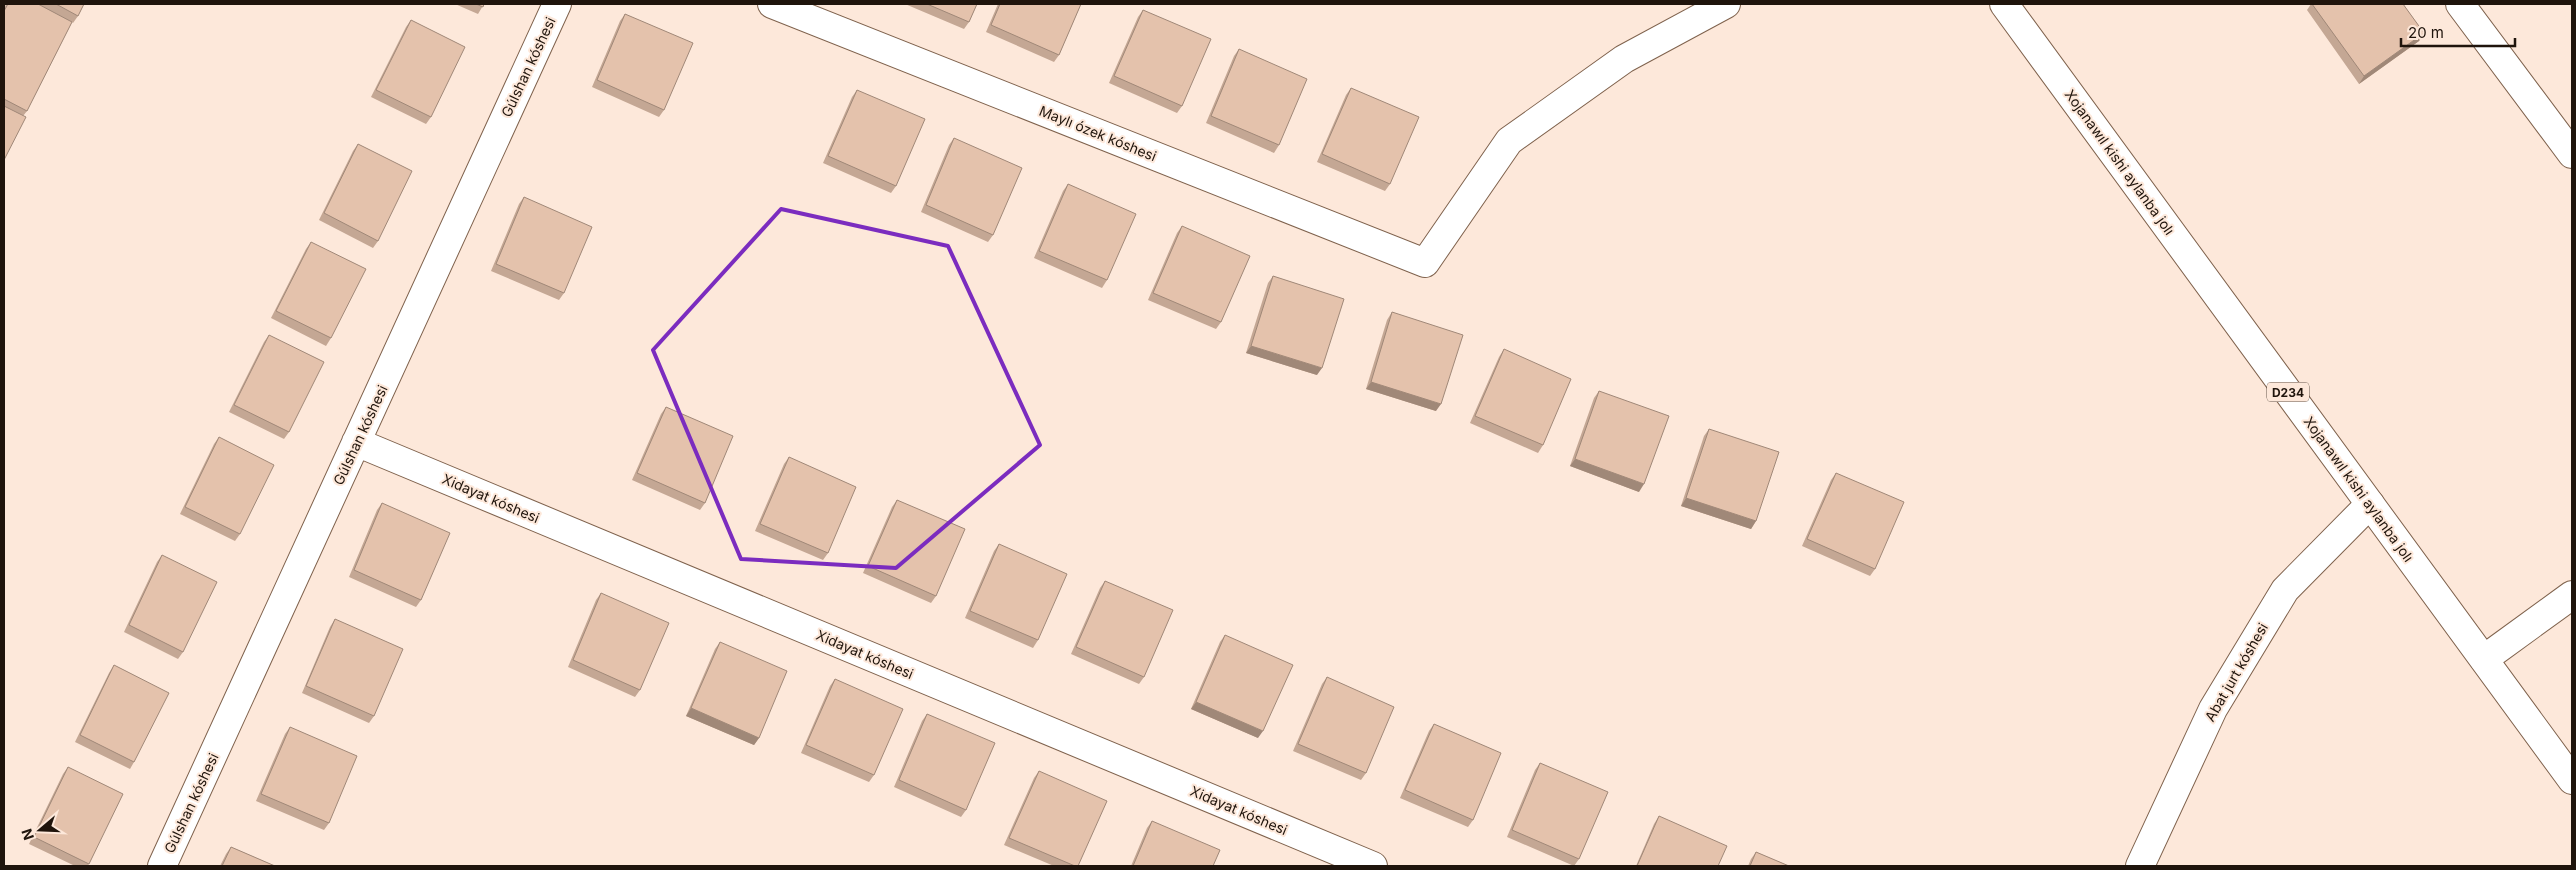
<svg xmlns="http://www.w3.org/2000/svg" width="2576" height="870" font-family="Inter,sans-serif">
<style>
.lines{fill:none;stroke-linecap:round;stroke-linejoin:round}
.minor-casing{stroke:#7f624d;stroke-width:30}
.primary-casing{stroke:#7f624d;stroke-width:30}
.minor{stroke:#fff;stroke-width:28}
.primary{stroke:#fff;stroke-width:28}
.wall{fill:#c4a794}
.shaded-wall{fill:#a08878}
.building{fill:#e4c2ac;stroke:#a08878}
.marked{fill:none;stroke:#7b2cbf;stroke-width:4;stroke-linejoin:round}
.labels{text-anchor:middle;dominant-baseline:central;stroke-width:4;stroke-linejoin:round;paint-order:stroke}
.shield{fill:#fde8da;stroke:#62544a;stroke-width:1}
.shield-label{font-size:12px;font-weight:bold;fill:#1f140c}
.street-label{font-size:14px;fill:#1f140c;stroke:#fde8da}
</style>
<rect width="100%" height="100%" fill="#fde8da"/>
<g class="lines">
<g class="minor-casing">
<path id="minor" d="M 772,4 L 1425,263 L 1509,141 L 1624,59 L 1726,4
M 2460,4 L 2572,154
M 356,442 L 1373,866
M 2484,659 L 2572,595
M 162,866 L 557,4
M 2140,866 L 2213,709 L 2285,590 L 2370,504"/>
</g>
<g class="primary-casing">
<path id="primary" d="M 2004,4 L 2572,780"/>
</g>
<use href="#minor" class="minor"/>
<use href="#primary" class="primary"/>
</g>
<path class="wall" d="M 6,4 L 84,4 L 78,16 L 73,23 L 72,22 L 27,111 L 23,116 L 4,160 L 4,9 Z
M 455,4 L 484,4 L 478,14 Z
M 905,4 L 977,4 L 969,22 L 964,29 Z
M 998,4 L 1081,4 L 1059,55 L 1054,62 L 986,32 Z
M 2311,4 L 2403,4 L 2424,33 L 2419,41 L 2359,84 L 2307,10 Z
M 1143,10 L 1182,106 L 1177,113 L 1109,83 L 1138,17 Z
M 625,14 L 664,110 L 659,117 L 592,87 L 620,21 Z
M 411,20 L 431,117 L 426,124 L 371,97 L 406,27 Z
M 1239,49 L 1279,145 L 1274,153 L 1206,123 L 1234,56 Z
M 1351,88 L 1390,184 L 1385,191 L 1317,162 L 1346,95 Z
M 857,90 L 896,186 L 891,193 L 823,163 L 852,97 Z
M 954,138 L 993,235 L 988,242 L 921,212 L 949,145 Z
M 358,144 L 378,241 L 373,248 L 319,220 L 353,151 Z
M 1068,184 L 1107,280 L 1102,288 L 1034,258 L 1063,191 Z
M 524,197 L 564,293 L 559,300 L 491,271 L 519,204 Z
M 1182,226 L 1221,322 L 1216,329 L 1148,300 L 1177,233 Z
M 311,242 L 331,338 L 326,346 L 271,318 L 306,249 Z
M 1273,276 L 1317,375 L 1246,353 L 1268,283 Z
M 1392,312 L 1436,411 L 1366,389 L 1387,320 Z
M 269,335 L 289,432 L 284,439 L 229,412 L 264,342 Z
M 1504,349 L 1543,445 L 1538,453 L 1470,423 L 1499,357 Z
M 1599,391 L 1639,492 L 1570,466 L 1594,398 Z
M 666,407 L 705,503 L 700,510 L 632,480 L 661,414 Z
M 1709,429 L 1756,521 L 1751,529 L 1681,506 L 1704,436 Z
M 219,437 L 240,534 L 235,541 L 180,514 L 214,444 Z
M 789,457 L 828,553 L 823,560 L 755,531 L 784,464 Z
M 1836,473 L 1875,569 L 1870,576 L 1802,546 L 1831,480 Z
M 897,500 L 936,596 L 931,603 L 863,573 L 892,507 Z
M 382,503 L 421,600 L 416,607 L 349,577 L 377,510 Z
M 999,544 L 1038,640 L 1033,648 L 965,618 L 994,551 Z
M 162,555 L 183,652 L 178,659 L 124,632 L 157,562 Z
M 1105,581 L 1144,677 L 1139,684 L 1071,654 L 1100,588 Z
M 601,593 L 640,690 L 635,697 L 568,667 L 596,600 Z
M 335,619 L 374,716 L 369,723 L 302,693 L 330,627 Z
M 1225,635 L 1258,738 L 1191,709 L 1220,642 Z
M 720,642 L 759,738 L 754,745 L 686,716 L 715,649 Z
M 114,665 L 134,762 L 130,769 L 75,742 L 109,673 Z
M 1327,677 L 1366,773 L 1361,780 L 1293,751 L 1322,684 Z
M 835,679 L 874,775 L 869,782 L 801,753 L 830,686 Z
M 927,714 L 966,810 L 961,817 L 894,787 L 922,721 Z
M 1434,724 L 1473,820 L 1468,827 L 1400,798 L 1429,731 Z
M 290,727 L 329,823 L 324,830 L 256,801 L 285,734 Z
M 1540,763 L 1579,859 L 1574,866 L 1507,837 L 1535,770 Z
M 68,767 L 89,864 L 87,866 L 75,866 L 29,844 L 63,774 Z
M 1039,771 L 1078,866 L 1054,866 L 1004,845 L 1034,778 Z
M 1659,816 L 1718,866 L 1636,866 L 1654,824 Z
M 1152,821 L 1213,866 L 1131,866 L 1147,828 Z
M 231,847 L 275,866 L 220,866 L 226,854 Z
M 1756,852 L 1789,866 L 1748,866 L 1751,859 Z"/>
<path class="shaded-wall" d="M 2424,33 L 2419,41 L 2359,84 L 2364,76 Z
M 1251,346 L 1322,368 L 1317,375 L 1246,353 Z
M 1371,382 L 1441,404 L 1436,411 L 1366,389 Z
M 1575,459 L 1644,484 L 1639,492 L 1570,466 Z
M 1686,498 L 1756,521 L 1751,529 L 1681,506 Z
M 1196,702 L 1263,731 L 1258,738 L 1191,709 Z
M 691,708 L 759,738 L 754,745 L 686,716 Z"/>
<path class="building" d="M 8,4 L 38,4 L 72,22 L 27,111 L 4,99 L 4,11 Z
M 56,4 L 84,4 L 78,16 Z
M 476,4 L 484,4 L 483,7 Z
M 927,4 L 977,4 L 969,22 Z
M 1000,4 L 1081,4 L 1059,55 L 991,25 Z
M 2312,4 L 2403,4 L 2424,33 L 2364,76 Z
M 1143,10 L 1211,39 L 1182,106 L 1114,76 Z
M 625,14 L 693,43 L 664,110 L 597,80 Z
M 411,20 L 465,47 L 431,117 L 376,90 Z
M 1239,49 L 1307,79 L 1279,145 L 1211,116 Z
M 1351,88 L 1419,117 L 1390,184 L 1322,154 Z
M 857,90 L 925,119 L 896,186 L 828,156 Z
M 4,106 L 26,117 L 4,160 Z
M 954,138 L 1022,168 L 993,235 L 926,205 Z
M 358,144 L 412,171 L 378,241 L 324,213 Z
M 1068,184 L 1136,214 L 1107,280 L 1039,251 Z
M 524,197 L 592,227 L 564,293 L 496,264 Z
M 1182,226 L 1250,256 L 1221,322 L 1153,293 Z
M 311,242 L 366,269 L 331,338 L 276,311 Z
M 1273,276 L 1344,299 L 1322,368 L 1251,346 Z
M 1392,312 L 1463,335 L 1441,404 L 1371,382 Z
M 269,335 L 324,362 L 289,432 L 234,405 Z
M 1504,349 L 1571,379 L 1543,445 L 1475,416 Z
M 1599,391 L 1669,416 L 1644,484 L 1575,459 Z
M 666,407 L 733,436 L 705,503 L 637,473 Z
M 1709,429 L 1779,452 L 1756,521 L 1686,498 Z
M 219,437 L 274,465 L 240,534 L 185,507 Z
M 789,457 L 856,487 L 828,553 L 760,524 Z
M 1836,473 L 1904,502 L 1875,569 L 1807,539 Z
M 897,500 L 965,529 L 936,596 L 868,566 Z
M 382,503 L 450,533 L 421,600 L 354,570 Z
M 999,544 L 1067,574 L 1038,640 L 970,611 Z
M 162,555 L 217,582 L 183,652 L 129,625 Z
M 1105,581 L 1173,610 L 1144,677 L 1076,647 Z
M 601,593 L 669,623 L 640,690 L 573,660 Z
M 335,619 L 403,649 L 374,716 L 306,686 Z
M 1225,635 L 1293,665 L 1263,731 L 1196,702 Z
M 720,642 L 787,671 L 759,738 L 691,708 Z
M 114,665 L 169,693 L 134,762 L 80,735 Z
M 1327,677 L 1394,707 L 1366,773 L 1298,744 Z
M 835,679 L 903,709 L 874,775 L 806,745 Z
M 927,714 L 995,743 L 966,810 L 899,780 Z
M 1434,724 L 1501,753 L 1473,820 L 1405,790 Z
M 290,727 L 357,756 L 329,823 L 261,794 Z
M 1540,763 L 1608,792 L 1579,859 L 1512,830 Z
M 68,767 L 123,794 L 89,864 L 34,837 Z
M 1039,771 L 1107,801 L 1078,866 L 1075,866 L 1009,838 Z
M 1659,816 L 1727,846 L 1718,866 L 1637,866 Z
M 1152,821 L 1220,850 L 1213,866 L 1133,866 Z
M 231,847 L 275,866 L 222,866 Z
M 1756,852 L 1789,866 L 1750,866 Z"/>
<path class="marked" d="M 781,209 L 948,246 L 1040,445 L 896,568 L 741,559 L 653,350 Z"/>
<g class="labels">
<rect class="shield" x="2267" y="382.5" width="42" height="19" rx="4"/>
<g class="shield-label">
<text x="2288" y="392">D234</text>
</g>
<g class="street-label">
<text transform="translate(528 67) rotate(-65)">Gúlshan kóshesi</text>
<text transform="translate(1098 133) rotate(22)">Maylı ózek kóshesi</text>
<text transform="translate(2120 162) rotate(54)">Xojanawıl kishi aylanba jolı</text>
<text transform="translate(360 435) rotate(-65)">Gúlshan kóshesi</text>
<text transform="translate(2359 489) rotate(54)">Xojanawıl kishi aylanba jolı</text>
<text transform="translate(491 498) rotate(23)">Xidayat kóshesi</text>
<text transform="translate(865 654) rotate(23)">Xidayat kóshesi</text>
<text transform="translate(2236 672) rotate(-60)">Abat jurt kóshesi</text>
<text transform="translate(191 803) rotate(-65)">Gúlshan kóshesi</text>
<text transform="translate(1239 810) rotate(23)">Xidayat kóshesi</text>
</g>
</g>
<rect width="2576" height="870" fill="none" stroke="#1f140c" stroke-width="10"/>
<g transform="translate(40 830) rotate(251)" stroke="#fde8da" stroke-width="4" paint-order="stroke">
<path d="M0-4L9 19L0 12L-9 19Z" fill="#1f140c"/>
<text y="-8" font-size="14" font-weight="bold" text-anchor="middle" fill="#1f140c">N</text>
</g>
<path d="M2401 38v8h114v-8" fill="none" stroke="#1f140c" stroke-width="2.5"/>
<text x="2408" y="38" font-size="15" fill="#1f140c" stroke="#fde8da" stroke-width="4" paint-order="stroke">20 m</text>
</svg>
